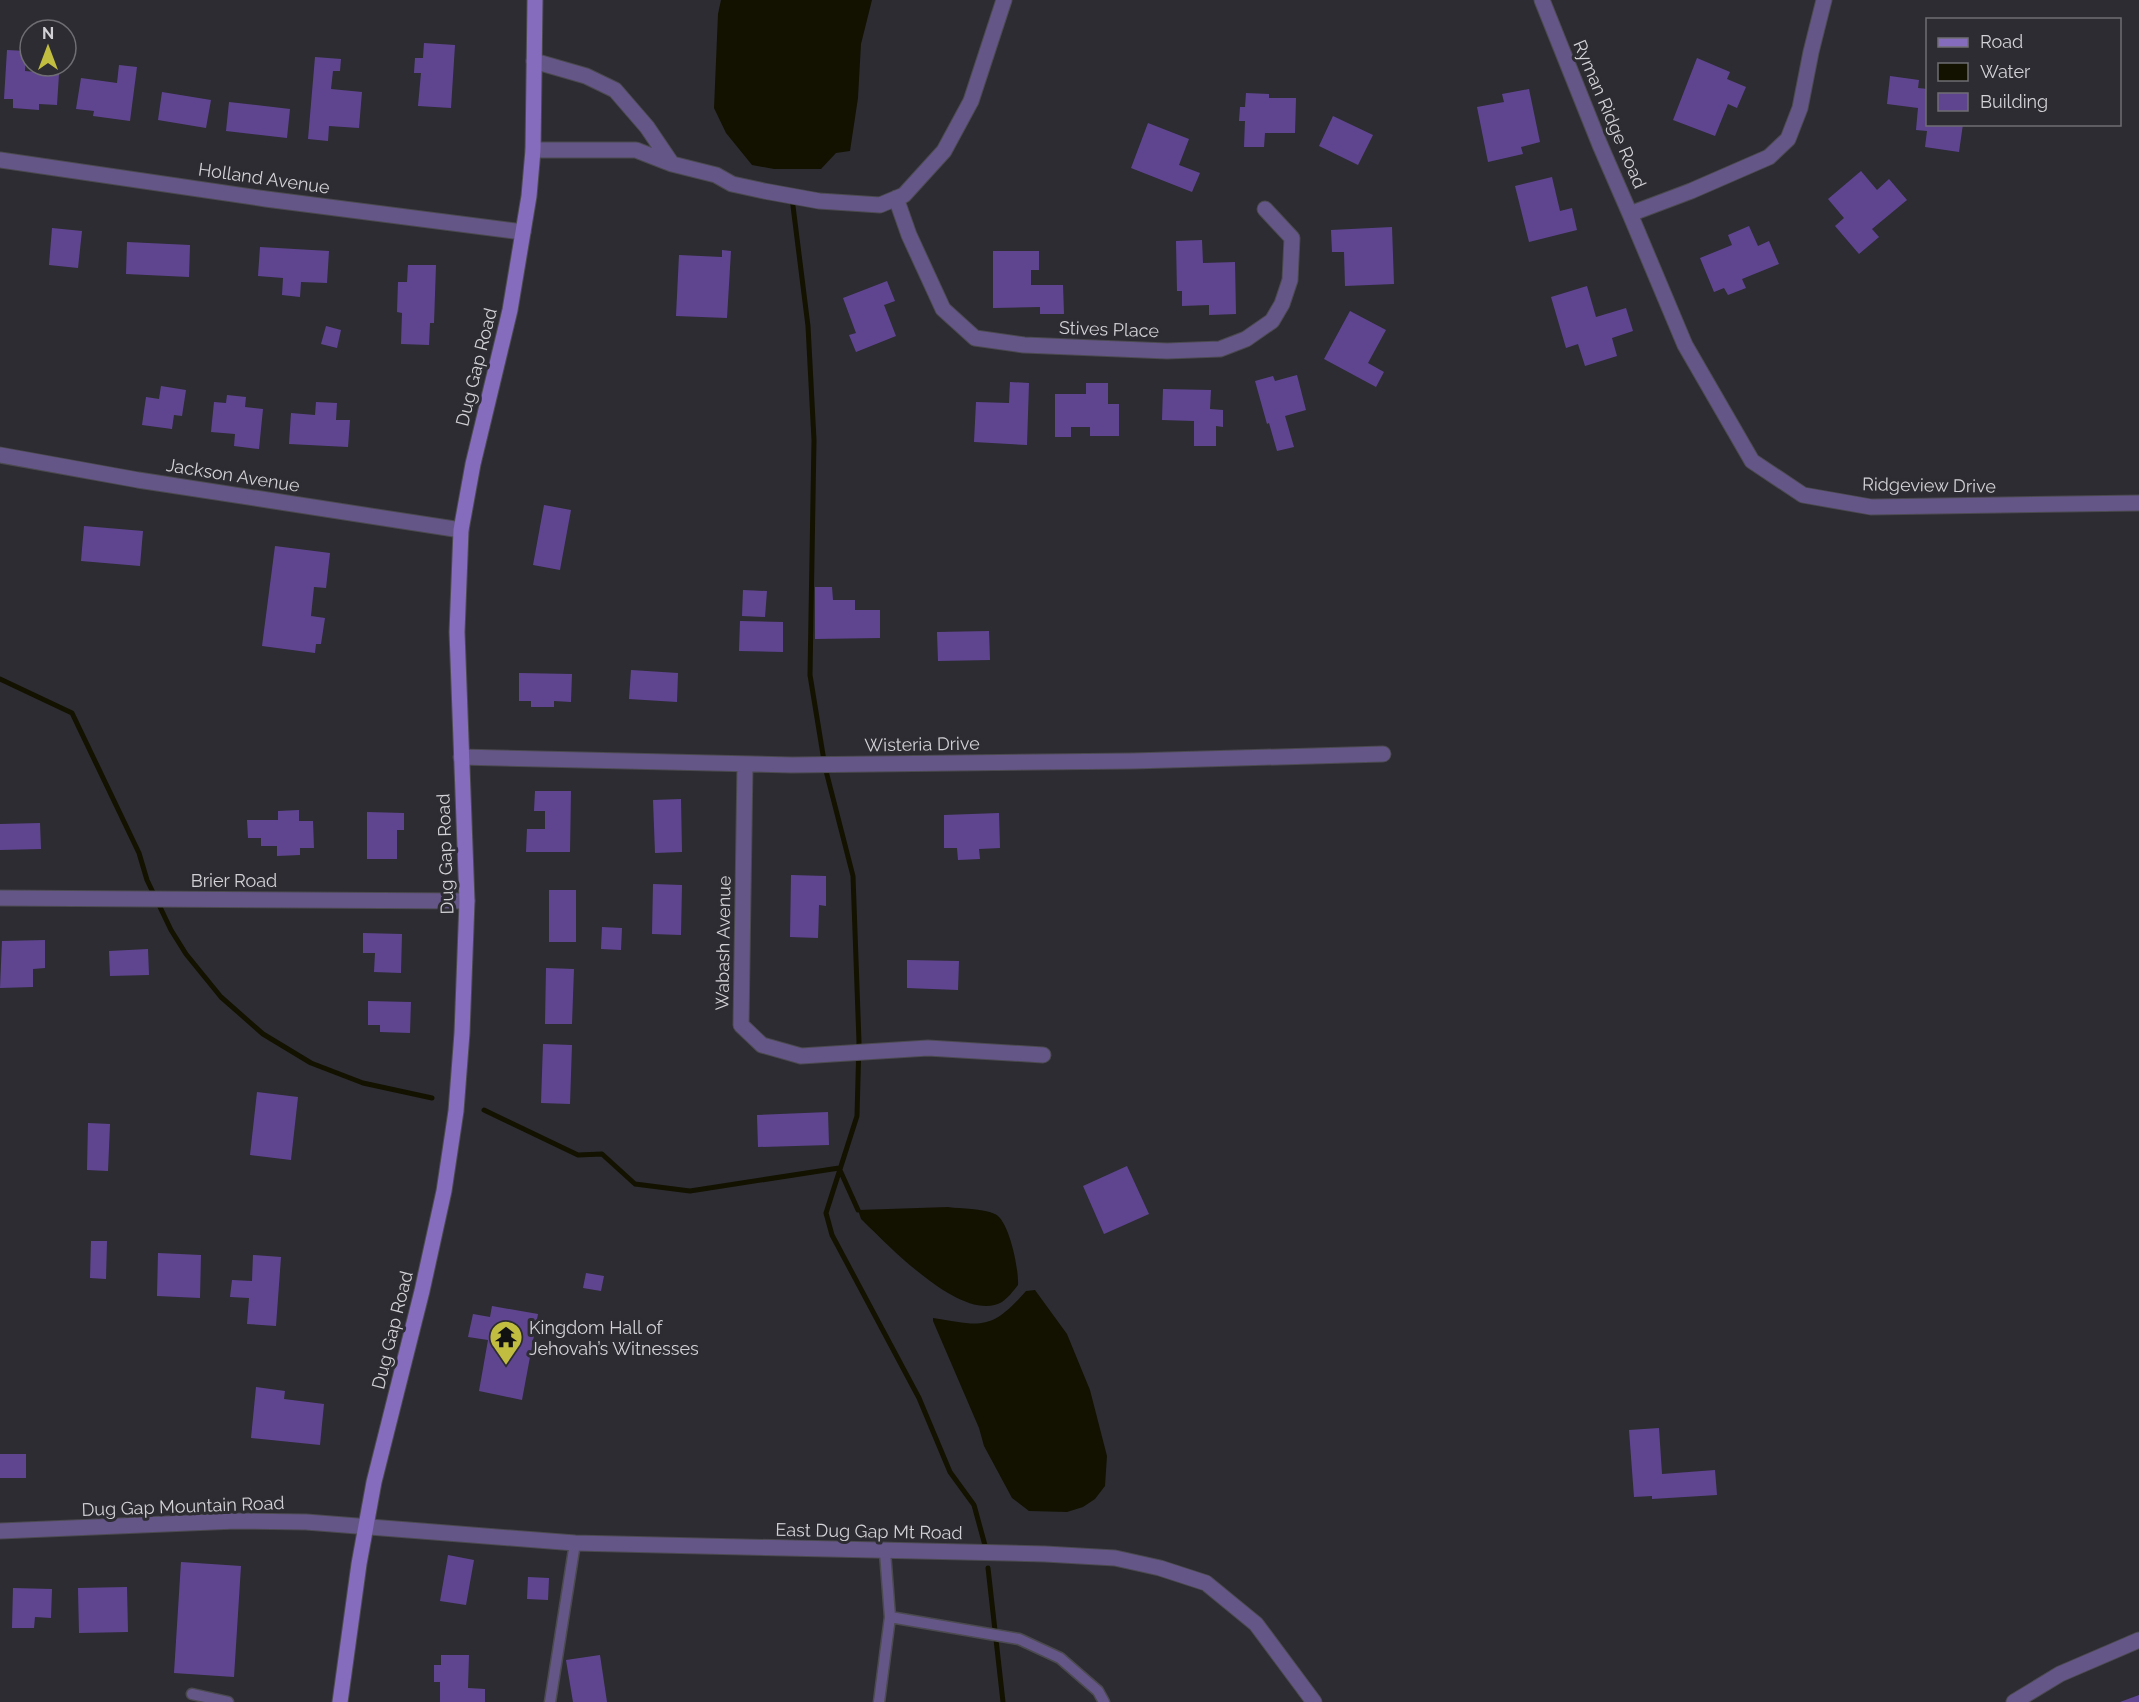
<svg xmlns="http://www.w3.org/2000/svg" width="2139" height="1702" font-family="Raleway,sans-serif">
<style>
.water{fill:#131200}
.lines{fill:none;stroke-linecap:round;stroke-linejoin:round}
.stream{stroke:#131200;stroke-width:5}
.building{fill:#5f4590}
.lane-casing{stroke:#4b4a4f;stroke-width:13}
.street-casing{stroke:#4b4a4f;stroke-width:17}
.secondary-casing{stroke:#4b4a4f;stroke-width:17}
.lane{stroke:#655688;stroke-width:10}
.street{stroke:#655688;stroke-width:15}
.secondary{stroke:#856cbc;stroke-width:15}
.labels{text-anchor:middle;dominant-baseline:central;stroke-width:6;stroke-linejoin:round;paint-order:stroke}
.street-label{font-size:18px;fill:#d2d1d5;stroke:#2d2c32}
.poi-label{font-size:18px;fill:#d2d1d5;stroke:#2d2c32;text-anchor:start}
</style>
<rect width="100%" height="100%" fill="#2d2c32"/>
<path class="water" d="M 721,0 L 872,0 L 861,44 L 858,98 L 850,151 L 836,153 L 821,169 L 774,169 L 752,165 L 726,133 L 714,108 L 718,14 Z
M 948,1207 C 962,1209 982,1208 995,1214 C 1009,1220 1019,1269 1018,1285 C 1014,1290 1008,1298 1002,1302 C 963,1325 887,1244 861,1219 L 858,1210 Z
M 1035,1290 L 1067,1334 L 1090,1390 L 1107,1456 L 1105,1486 L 1095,1499 L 1083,1507 L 1067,1512 L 1029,1511 L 1012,1498 L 984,1446 L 979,1428 L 933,1321 L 933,1318 C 982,1326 991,1331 1026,1291 Z"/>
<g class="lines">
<path class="stream" d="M 792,198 L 808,326 L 814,440 L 810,675 L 825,767 L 853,876 L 859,1042 L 857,1116 L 826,1213 L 832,1235 L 919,1398 L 950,1472 L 974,1505 L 986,1549
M 0,679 L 72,713 L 139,853 L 147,880 L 171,930 L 186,954 L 221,997 L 263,1034 L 311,1063 L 363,1083 L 432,1098
M 484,1110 L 578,1155 L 602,1154 L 635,1184 L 690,1191 L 839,1168
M 839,1168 L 858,1210
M 988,1568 L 1003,1702"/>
</g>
<path class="building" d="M 424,43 L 455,45 L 451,108 L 418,106 L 421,73 L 414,73 L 415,58 L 423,58 Z
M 7,50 L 26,51 L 25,71 L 59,74 L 57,105 L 39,104 L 39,110 L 13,108 L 13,99 L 4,99 Z
M 315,57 L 341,59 L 340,71 L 333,71 L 331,89 L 362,92 L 359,128 L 329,126 L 328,141 L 308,139 Z
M 1697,58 L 1730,72 L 1727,79 L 1746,87 L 1737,108 L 1728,104 L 1715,136 L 1673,120 Z
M 119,65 L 137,67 L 130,121 L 93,116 L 94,111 L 76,109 L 81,78 L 117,83 Z
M 1890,76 L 1919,80 L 1918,88 L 1928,89 L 1928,124 L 1963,124 L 1959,152 L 1925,147 L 1927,131 L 1916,130 L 1918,108 L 1887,104 Z
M 1529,89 L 1540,142 L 1521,147 L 1523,154 L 1488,162 L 1477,107 L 1504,102 L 1502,94 Z
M 162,92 L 211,100 L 206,128 L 158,120 Z
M 1246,93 L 1269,94 L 1269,98 L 1296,98 L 1295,133 L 1265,133 L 1264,147 L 1244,147 L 1245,121 L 1239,121 L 1240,107 L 1245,107 Z
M 229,102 L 290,109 L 287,138 L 226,131 Z
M 1333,116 L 1373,135 L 1358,165 L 1319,146 Z
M 1148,123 L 1189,139 L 1179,165 L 1200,173 L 1192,192 L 1131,168 Z
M 1861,171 L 1877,190 L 1889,179 L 1907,200 L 1872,229 L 1879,237 L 1859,254 L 1835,226 L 1844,218 L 1828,199 Z
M 1552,177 L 1560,211 L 1572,208 L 1577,230 L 1529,242 L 1515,186 Z
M 1749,226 L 1758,246 L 1769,241 L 1779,264 L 1742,279 L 1746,288 L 1728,295 L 1724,288 L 1714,292 L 1700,258 L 1732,245 L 1728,235 Z
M 1392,227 L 1394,284 L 1345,286 L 1344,252 L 1332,252 L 1331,230 Z
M 52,228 L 82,231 L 78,268 L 49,265 Z
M 1202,240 L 1203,263 L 1235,262 L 1236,314 L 1209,315 L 1209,305 L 1182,306 L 1182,291 L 1177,291 L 1176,241 Z
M 127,242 L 190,245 L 189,277 L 126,274 Z
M 260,247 L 329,251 L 327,283 L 301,282 L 300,297 L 282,295 L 283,278 L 258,276 Z
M 722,250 L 731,251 L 727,318 L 676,316 L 679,255 L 722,257 Z
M 993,251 L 1039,251 L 1039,270 L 1031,270 L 1031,285 L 1063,285 L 1064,314 L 1040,314 L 1040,307 L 993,308 Z
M 408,265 L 436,265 L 434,323 L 430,323 L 429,345 L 401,344 L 402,313 L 397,312 L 398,282 L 407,282 Z
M 887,281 L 895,301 L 884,305 L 896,336 L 856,352 L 849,335 L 856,333 L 843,298 Z
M 1587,286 L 1596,317 L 1626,308 L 1633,331 L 1612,338 L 1617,356 L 1585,366 L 1578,344 L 1566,348 L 1551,297 Z
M 1350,311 L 1386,330 L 1368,363 L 1384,372 L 1376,387 L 1324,359 Z
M 326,326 L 341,330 L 337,348 L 321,344 Z
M 1297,375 L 1306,410 L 1285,416 L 1294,447 L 1277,451 L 1269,423 L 1267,424 L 1255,381 L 1273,376 L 1275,381 Z
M 1010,382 L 1029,383 L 1027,445 L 974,442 L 976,402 L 1009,403 Z
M 1086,383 L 1108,383 L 1108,404 L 1119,404 L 1119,436 L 1090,436 L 1090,427 L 1071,427 L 1071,437 L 1055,437 L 1055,394 L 1086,394 Z
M 161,386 L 186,390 L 182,416 L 174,415 L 172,429 L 142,425 L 146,397 L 159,399 Z
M 1163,389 L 1211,390 L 1210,409 L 1223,410 L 1223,427 L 1216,426 L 1216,446 L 1194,446 L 1194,421 L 1162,420 Z
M 227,395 L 246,397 L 245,407 L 263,409 L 259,449 L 234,446 L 235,434 L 211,432 L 214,402 L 226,403 Z
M 316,402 L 337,403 L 336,420 L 350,420 L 348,447 L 289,444 L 291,413 L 315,415 Z
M 544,505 L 571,510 L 560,570 L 533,565 Z
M 84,526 L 143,531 L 140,566 L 81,561 Z
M 275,546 L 330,553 L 326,588 L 314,587 L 311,616 L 325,618 L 321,644 L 316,644 L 315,653 L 262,646 Z
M 815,587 L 832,587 L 833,600 L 855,600 L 855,610 L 880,610 L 880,638 L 815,639 Z
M 743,590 L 767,591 L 765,617 L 742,616 Z
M 740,621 L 783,622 L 783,652 L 739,651 Z
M 989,631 L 990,660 L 938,661 L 937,632 Z
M 631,670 L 678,673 L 677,702 L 629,699 Z
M 519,673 L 572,674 L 571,702 L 554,701 L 554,707 L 531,707 L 531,701 L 519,701 Z
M 535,791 L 571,791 L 570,852 L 526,852 L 527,829 L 545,829 L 545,811 L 534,811 Z
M 681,799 L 682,852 L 655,853 L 653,800 Z
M 299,810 L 299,821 L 313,821 L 314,848 L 300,848 L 300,855 L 277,856 L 277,846 L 261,846 L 261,838 L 248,838 L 247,820 L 278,820 L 278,811 Z
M 367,812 L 404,813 L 404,830 L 397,830 L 397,859 L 367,859 Z
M 999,813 L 1000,848 L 979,849 L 980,859 L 958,860 L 957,848 L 944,848 L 944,815 Z
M 40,823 L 41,849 L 0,850 L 0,824 Z
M 791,875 L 826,876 L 826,906 L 819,905 L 818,938 L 790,937 Z
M 653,884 L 682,885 L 681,935 L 652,934 Z
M 549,890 L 576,890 L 576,942 L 549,942 Z
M 602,927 L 622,928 L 621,950 L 601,949 Z
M 363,933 L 402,934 L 401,973 L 374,972 L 375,953 L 363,953 Z
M 45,940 L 45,968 L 33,969 L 33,987 L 0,988 L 2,941 Z
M 148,949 L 149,975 L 110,976 L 109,951 Z
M 907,960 L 959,961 L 958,990 L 907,988 Z
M 546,968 L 574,969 L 572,1024 L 545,1024 Z
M 368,1001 L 411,1002 L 410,1033 L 380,1032 L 380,1025 L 368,1025 Z
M 543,1044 L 572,1045 L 570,1104 L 541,1103 Z
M 257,1092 L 298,1097 L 291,1160 L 250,1155 Z
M 828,1112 L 829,1145 L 758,1147 L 757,1115 Z
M 88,1123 L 110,1124 L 108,1171 L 87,1170 Z
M 1127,1166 L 1149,1214 L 1104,1234 L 1083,1186 Z
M 91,1241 L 107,1241 L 106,1279 L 90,1278 Z
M 158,1253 L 201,1255 L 200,1298 L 157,1296 Z
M 253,1255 L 281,1257 L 276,1326 L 247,1324 L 249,1298 L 230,1297 L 232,1280 L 252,1281 Z
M 586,1273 L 604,1276 L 601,1291 L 583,1288 Z
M 492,1306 L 538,1314 L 522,1400 L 479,1391 L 488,1340 L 468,1337 L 473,1314 L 490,1317 Z
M 256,1387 L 285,1391 L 284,1399 L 324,1404 L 320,1445 L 251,1438 Z
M 1659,1428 L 1662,1474 L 1715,1470 L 1717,1495 L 1652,1499 L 1652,1496 L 1634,1497 L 1629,1430 Z
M 0,1454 L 26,1454 L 26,1478 L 0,1478 Z
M 448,1555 L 474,1560 L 466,1605 L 440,1601 Z
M 181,1562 L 241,1566 L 234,1677 L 174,1673 Z
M 528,1577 L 549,1578 L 548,1600 L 527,1599 Z
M 127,1587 L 128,1632 L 79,1633 L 78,1588 Z
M 13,1588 L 52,1589 L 51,1618 L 35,1617 L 34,1628 L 12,1628 Z
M 441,1655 L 469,1655 L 468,1688 L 485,1689 L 485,1702 L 440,1702 L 440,1682 L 434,1682 L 434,1665 L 441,1665 Z
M 600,1655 L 607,1702 L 573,1702 L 566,1660 Z
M 2139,1695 L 2139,1702 L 2120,1702 Z"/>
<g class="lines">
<g class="lane-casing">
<path id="lane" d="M 890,1617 L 1019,1639 L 1060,1658 L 1098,1691 L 1104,1702
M 192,1694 L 228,1702
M 550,1702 L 575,1543
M 879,1702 L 890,1617 L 885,1552"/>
</g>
<g class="street-casing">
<path id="street" d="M 1542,0 L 1600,145 L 1630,214 L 1691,191 L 1769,157 L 1788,139 L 1800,108 L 1811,52 L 1824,0
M 534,61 L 586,76 L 615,90 L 647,127 L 672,164
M 533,150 L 636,150 L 672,164 L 716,175 L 732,184 L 764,191 L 819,201 L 880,205 L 904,195 L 944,151 L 971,101 L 1004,0
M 0,160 L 266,199 L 523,232
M 896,198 L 909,235 L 943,309 L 975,338 L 1024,345 L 1167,351 L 1220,349 L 1246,339 L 1272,321 L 1282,304 L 1290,280 L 1292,238 L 1265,209
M 1630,214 L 1685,345 L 1752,461 L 1803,495 L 1871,507 L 2139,503
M 0,455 L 138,480 L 461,530
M 461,757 L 792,765 L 1132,761 L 1383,754
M 745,764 L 741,1025 L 762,1045 L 801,1056 L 928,1048 L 1043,1055
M 0,898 L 467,901
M 0,1531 L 236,1521 L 306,1522 L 575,1543 L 1045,1554 L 1115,1558 L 1160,1568 L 1206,1583 L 1256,1624 L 1314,1702
M 2014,1702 L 2060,1674 L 2139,1640"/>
</g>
<g class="secondary-casing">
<path id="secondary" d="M 340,1702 L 359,1564 L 374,1482 L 422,1291 L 444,1191 L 456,1111 L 462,1033 L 467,901 L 457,632 L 461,530 L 473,464 L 510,310 L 529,196 L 533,150 L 535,0"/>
</g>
<use href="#lane" class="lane"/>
<use href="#street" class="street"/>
<use href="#secondary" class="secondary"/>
</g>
<defs>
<g id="temple-pin" transform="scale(1.725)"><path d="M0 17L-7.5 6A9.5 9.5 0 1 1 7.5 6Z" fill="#c1bd40" stroke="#2d2c32"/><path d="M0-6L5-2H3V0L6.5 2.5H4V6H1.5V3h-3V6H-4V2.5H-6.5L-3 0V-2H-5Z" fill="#111"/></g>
</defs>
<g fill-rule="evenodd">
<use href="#temple-pin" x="506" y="1337"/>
</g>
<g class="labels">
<g class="street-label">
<text transform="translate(1610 114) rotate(67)">Ryman Ridge Road</text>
<text transform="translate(264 178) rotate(8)">Holland Avenue</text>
<text transform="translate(1109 329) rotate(2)">Stives Place</text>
<text transform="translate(476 367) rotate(-76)">Dug Gap Road</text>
<text transform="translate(233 475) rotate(9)">Jackson Avenue</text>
<text transform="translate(1929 485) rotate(1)">Ridgeview Drive</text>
<text transform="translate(922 744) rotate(-1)">Wisteria Drive</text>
<text transform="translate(445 854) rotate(-92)">Dug Gap Road</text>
<text x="234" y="880">Brier Road</text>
<text transform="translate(723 943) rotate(-89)">Wabash Avenue</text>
<text transform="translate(392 1330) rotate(-76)">Dug Gap Road</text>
<text transform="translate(183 1506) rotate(-2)">Dug Gap Mountain Road</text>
<text transform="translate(869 1531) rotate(1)">East Dug Gap Mt Road</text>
</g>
<g class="poi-label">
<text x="529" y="1327">Kingdom Hall of<tspan x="529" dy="21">Jehovah’s Witnesses</tspan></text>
</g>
</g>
<rect x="1926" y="18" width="195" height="108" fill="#2d2c32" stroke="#6f6e73" stroke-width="1.5"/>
<rect x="1938" y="38" width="30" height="9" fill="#856cbc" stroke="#6f6e73" stroke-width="1.5"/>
<text x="1980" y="48" font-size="18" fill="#d2d1d5">Road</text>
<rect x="1938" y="63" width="30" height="18" fill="#131200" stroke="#6f6e73" stroke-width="1.5"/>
<text x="1980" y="78" font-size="18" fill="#d2d1d5">Water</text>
<rect x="1938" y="93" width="30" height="18" fill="#5f4590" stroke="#6f6e73" stroke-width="1.5"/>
<text x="1980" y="108" font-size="18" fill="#d2d1d5">Building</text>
<g transform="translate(48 48)"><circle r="28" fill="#2d2c32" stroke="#6f6e73" stroke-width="1.5"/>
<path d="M0-4.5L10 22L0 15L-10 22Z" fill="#c1bd40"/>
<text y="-9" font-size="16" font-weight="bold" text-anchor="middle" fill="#d2d1d5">N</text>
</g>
</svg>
